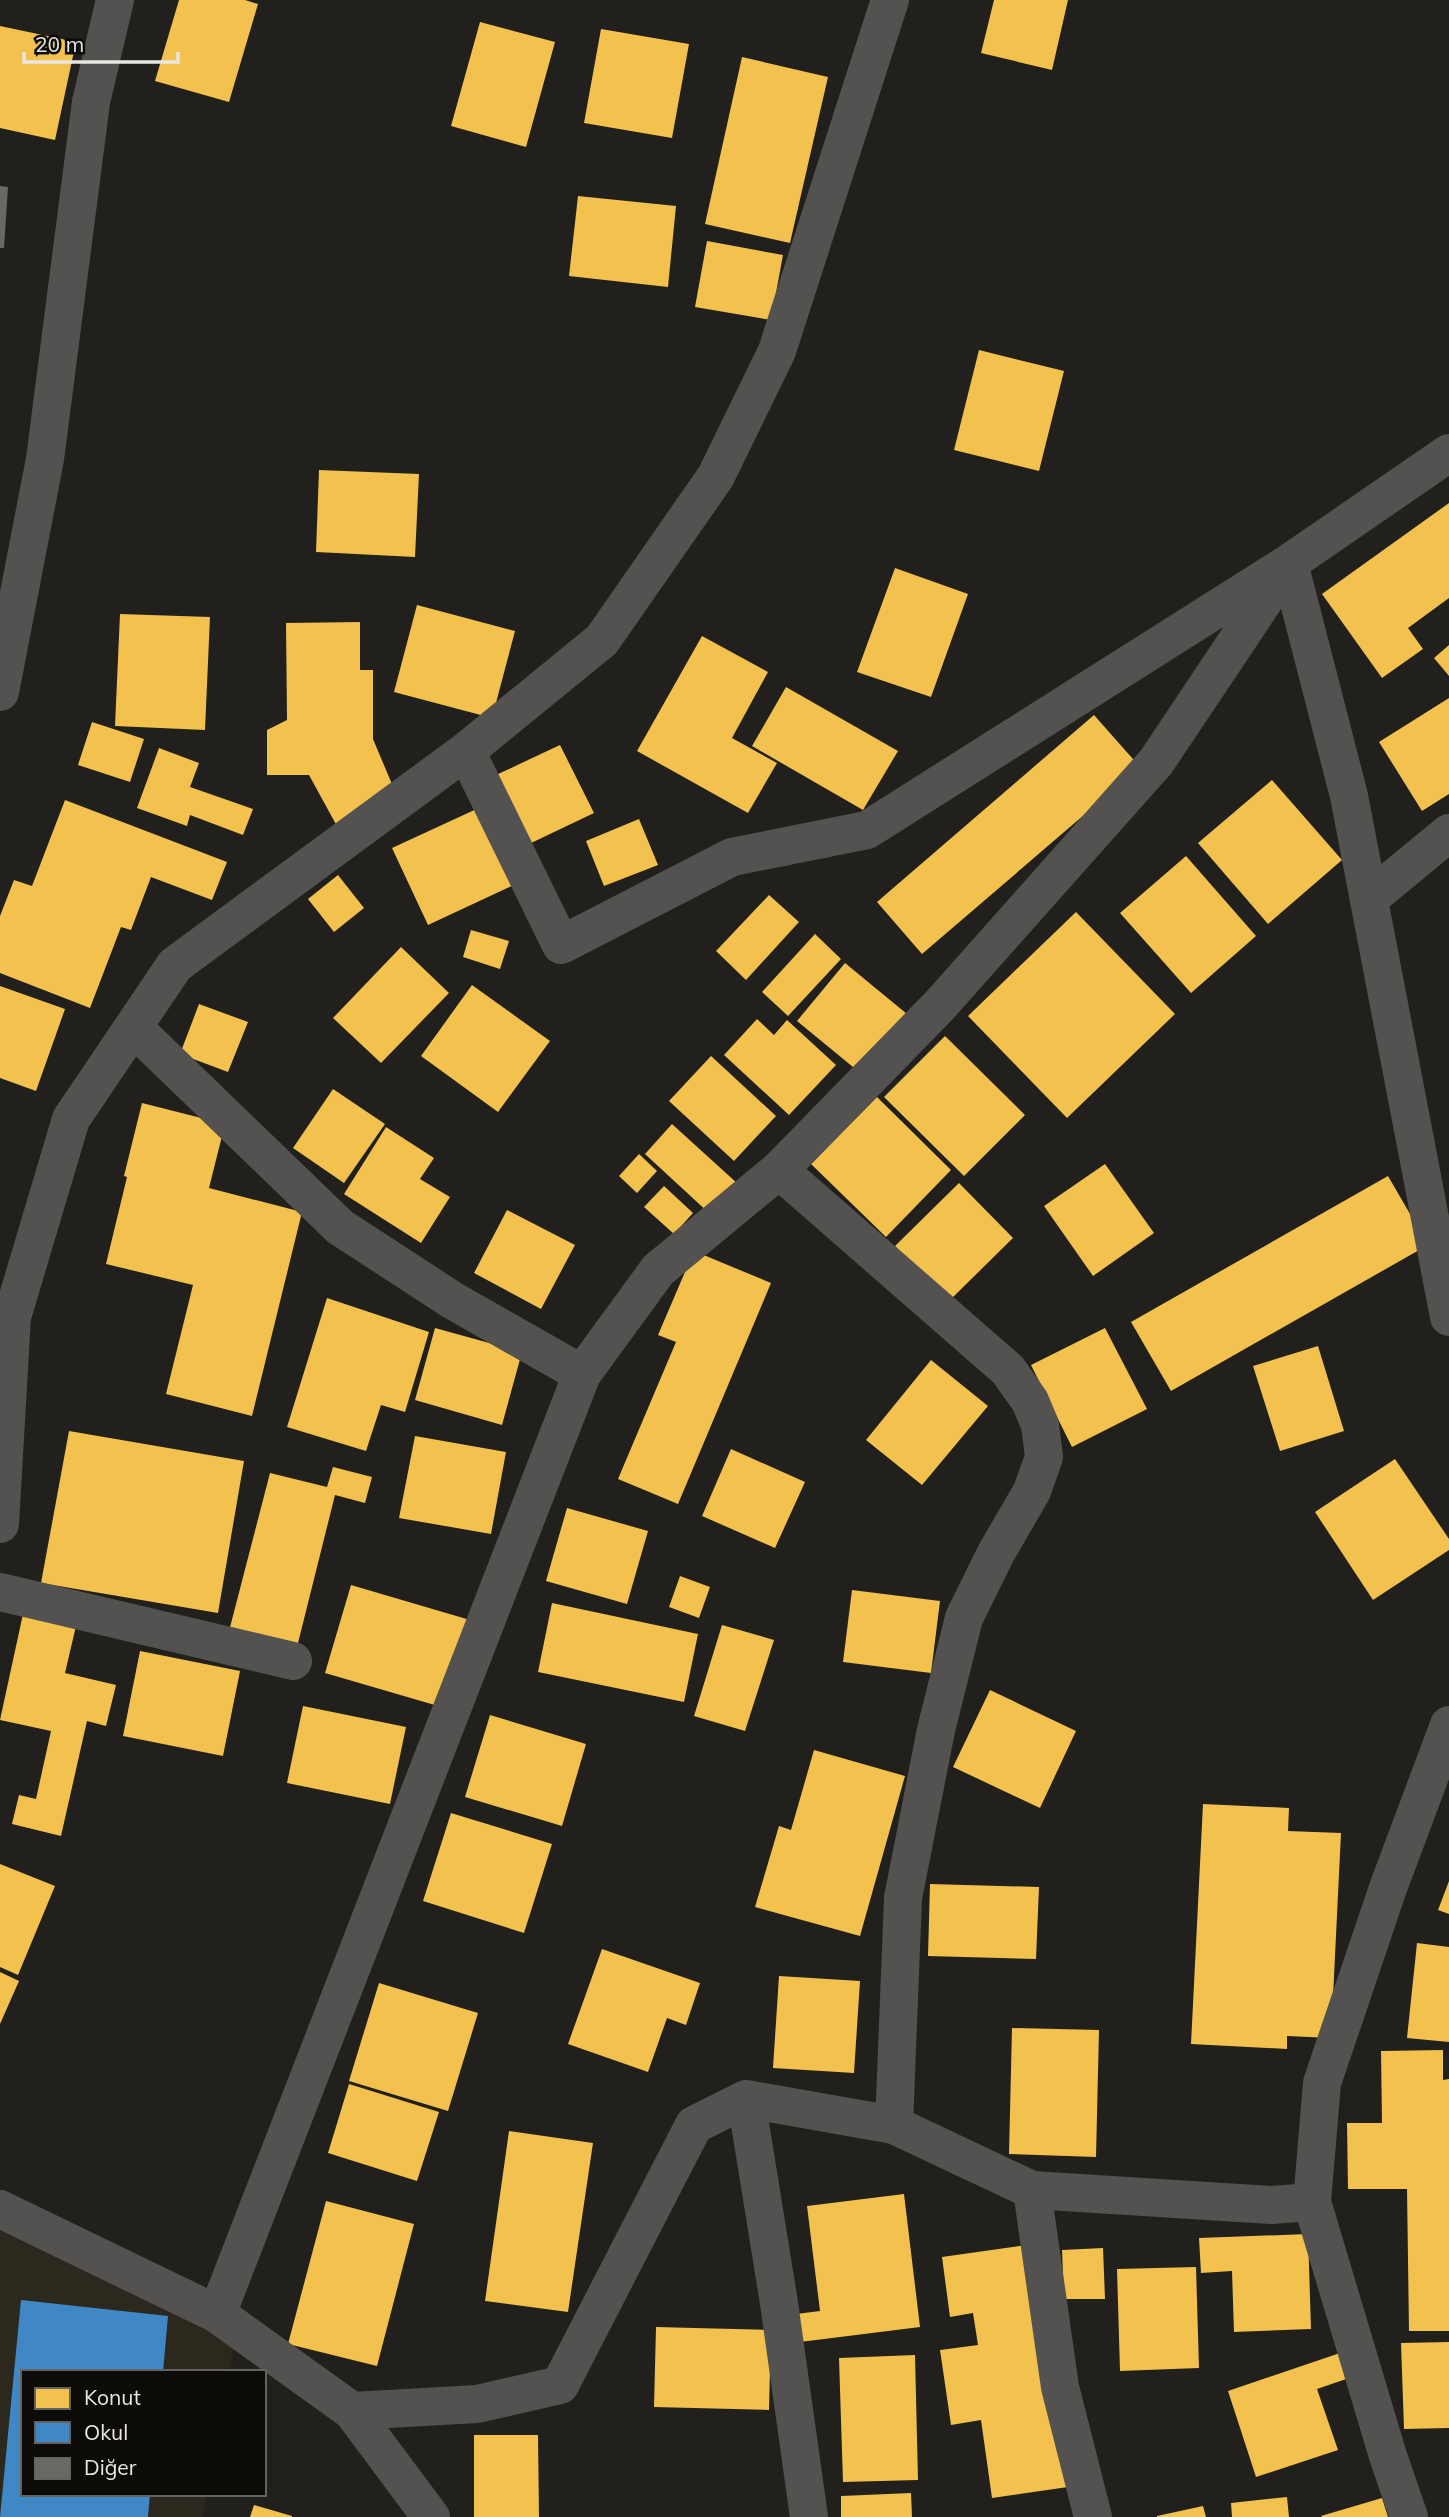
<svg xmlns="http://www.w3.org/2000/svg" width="1449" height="2517" font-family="Mulish,sans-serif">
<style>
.built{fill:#2c281e}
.homes{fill:#f2c14e}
.schools{fill:#3f88c5}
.building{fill:#686864}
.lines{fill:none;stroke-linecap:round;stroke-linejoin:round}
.minor{stroke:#535250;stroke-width:38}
</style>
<rect width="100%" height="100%" fill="#21201d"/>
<path class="built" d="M 0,2198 L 241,2305 L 229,2372 L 23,2372 L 23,2494 L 207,2494 L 203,2517 L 0,2517 Z"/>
<path class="homes" d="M 179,0 L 245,0 L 258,4 L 229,102 L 155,81 Z
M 994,0 L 1068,0 L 1052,70 L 981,53 Z
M 480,22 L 555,42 L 526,147 L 451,126 Z
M 0,26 L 76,42 L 55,140 L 0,128 Z
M 601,29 L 689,44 L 672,138 L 584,123 Z
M 742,57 L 828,77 L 790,243 L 705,224 Z
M 578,196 L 676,206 L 668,287 L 569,276 Z
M 707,241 L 783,255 L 771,320 L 695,307 Z
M 979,350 L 1064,371 L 1039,471 L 954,450 Z
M 319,470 L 419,474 L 415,557 L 316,552 Z
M 1449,503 L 1449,598 L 1408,628 L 1423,649 L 1382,678 L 1322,594 Z
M 895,568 L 968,594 L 931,697 L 857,672 Z
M 417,605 L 515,631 L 492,718 L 394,692 Z
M 120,614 L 210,617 L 205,730 L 115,726 Z
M 360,622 L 360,670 L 373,670 L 373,739 L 397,796 L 338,828 L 309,775 L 267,775 L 267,730 L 287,720 L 286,623 Z
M 702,636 L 768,672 L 732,738 L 777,763 L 748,813 L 637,751 Z
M 1449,645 L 1449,676 L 1434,658 Z
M 786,687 L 898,751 L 863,810 L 752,746 Z
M 1449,698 L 1449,794 L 1422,811 L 1379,742 Z
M 1094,715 L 1140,767 L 922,954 L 877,902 Z
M 92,722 L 144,739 L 130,782 L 78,765 Z
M 560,745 L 594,813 L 529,844 L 496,775 Z
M 159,748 L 199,763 L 190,787 L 253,809 L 243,835 L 190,815 L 187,826 L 137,808 Z
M 1272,780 L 1342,860 L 1268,924 L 1198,843 Z
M 65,800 L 227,862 L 212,900 L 151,877 L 131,930 L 121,927 L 90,1008 L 0,973 L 0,916 L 14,880 L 32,886 Z
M 483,806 L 518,883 L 428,925 L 392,848 Z
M 639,819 L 658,865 L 604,886 L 586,841 Z
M 1186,856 L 1256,936 L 1191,993 L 1120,913 Z
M 338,875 L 364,908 L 334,932 L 308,899 Z
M 769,895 L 799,922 L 746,980 L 716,951 Z
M 1076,912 L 1175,1014 L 1067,1118 L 968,1016 Z
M 471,930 L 509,941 L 500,969 L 463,957 Z
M 815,934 L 841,959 L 788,1016 L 762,992 Z
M 401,947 L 449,993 L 381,1063 L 333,1018 Z
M 845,963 L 907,1014 L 859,1072 L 797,1021 Z
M 472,985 L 550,1041 L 498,1112 L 421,1056 Z
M 0,986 L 65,1009 L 36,1091 L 0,1078 Z
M 199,1004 L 248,1022 L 228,1072 L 180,1054 Z
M 757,1019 L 774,1035 L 787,1020 L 836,1065 L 789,1115 L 724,1055 Z
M 945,1036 L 1025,1115 L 964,1176 L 884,1097 Z
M 711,1056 L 776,1116 L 734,1161 L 669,1101 Z
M 333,1089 L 385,1124 L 344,1183 L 293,1148 Z
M 877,1097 L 951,1170 L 886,1237 L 811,1164 Z
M 142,1103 L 225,1124 L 209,1188 L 302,1212 L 252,1416 L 166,1394 L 193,1285 L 106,1264 L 127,1177 L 124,1176 Z
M 672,1124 L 738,1184 L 710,1214 L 645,1154 Z
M 386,1127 L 434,1158 L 420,1179 L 450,1197 L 421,1243 L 344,1194 Z
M 639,1154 L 657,1171 L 637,1193 L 619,1176 Z
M 1105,1164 L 1154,1233 L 1093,1276 L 1044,1206 Z
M 1388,1176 L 1428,1245 L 1171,1391 L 1131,1322 Z
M 959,1183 L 1013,1238 L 949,1301 L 895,1246 Z
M 664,1186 L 693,1213 L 674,1234 L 644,1207 Z
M 507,1210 L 575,1245 L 541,1309 L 474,1273 Z
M 694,1251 L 771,1283 L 678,1504 L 618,1479 L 676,1342 L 658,1335 Z
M 327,1298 L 429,1332 L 405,1412 L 381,1405 L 366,1451 L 287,1427 Z
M 435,1328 L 522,1352 L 502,1425 L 415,1400 Z
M 1105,1328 L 1147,1409 L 1072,1447 L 1031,1365 Z
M 1318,1346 L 1344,1431 L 1280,1451 L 1253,1366 Z
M 931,1360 L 988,1406 L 922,1485 L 866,1440 Z
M 69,1431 L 244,1461 L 218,1613 L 41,1583 Z
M 415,1436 L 506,1452 L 491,1534 L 399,1518 Z
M 731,1449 L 805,1482 L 775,1548 L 702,1516 Z
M 1395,1459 L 1449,1539 L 1449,1550 L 1373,1600 L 1315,1512 Z
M 333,1467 L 372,1477 L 365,1503 L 335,1495 L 296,1651 L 228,1635 L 270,1473 L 327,1487 Z
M 567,1508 L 648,1531 L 627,1604 L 546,1581 Z
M 680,1576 L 710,1587 L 699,1618 L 669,1607 Z
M 351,1585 L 470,1620 L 445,1708 L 325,1673 Z
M 852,1590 L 940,1601 L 931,1673 L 843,1662 Z
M 552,1603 L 698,1634 L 684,1702 L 538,1672 Z
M 23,1614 L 76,1626 L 65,1673 L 116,1685 L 106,1726 L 87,1721 L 61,1836 L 12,1824 L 19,1795 L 36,1799 L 51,1731 L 0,1720 Z
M 722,1625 L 774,1640 L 745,1731 L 694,1716 Z
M 140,1651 L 240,1671 L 223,1756 L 123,1736 Z
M 990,1690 L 1076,1731 L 1040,1808 L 953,1767 Z
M 303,1706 L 406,1727 L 390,1804 L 287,1783 Z
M 490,1715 L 586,1744 L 562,1826 L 465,1797 Z
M 814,1750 L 905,1776 L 860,1936 L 755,1907 L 779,1826 L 791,1830 Z
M 1203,1804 L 1289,1808 L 1288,1831 L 1341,1833 L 1331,2038 L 1287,2036 L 1287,2049 L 1191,2044 Z
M 451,1813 L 552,1844 L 524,1933 L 423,1901 Z
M 0,1864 L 55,1886 L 18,1975 L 0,1967 Z
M 1449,1881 L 1449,1914 L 1438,1910 Z
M 930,1884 L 1039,1887 L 1036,1959 L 928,1956 Z
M 1417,1943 L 1449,1947 L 1449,2042 L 1407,2038 Z
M 602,1949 L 700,1983 L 686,2025 L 667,2018 L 648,2072 L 568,2044 Z
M 0,1972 L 19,1981 L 0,2024 Z
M 779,1976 L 860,1981 L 854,2073 L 773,2068 Z
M 379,1983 L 478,2013 L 448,2111 L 349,2081 Z
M 1012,2028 L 1099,2030 L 1096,2157 L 1009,2154 Z
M 1443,2050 L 1443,2080 L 1449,2079 L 1449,2331 L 1409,2331 L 1407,2189 L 1348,2189 L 1347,2123 L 1382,2123 L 1381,2051 Z
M 349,2084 L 439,2112 L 417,2181 L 328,2153 Z
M 509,2131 L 593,2143 L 568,2312 L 485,2301 Z
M 904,2194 L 920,2327 L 800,2342 L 796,2314 L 820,2311 L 807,2206 Z
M 326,2201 L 414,2224 L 377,2366 L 288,2344 Z
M 1308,2234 L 1311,2329 L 1234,2332 L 1232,2271 L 1201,2273 L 1199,2238 Z
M 1033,2244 L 1068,2487 L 992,2498 L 981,2420 L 951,2425 L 940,2350 L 978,2345 L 973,2313 L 950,2317 L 942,2257 Z
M 1103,2248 L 1105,2299 L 1064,2299 L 1062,2250 Z
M 1196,2267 L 1199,2368 L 1120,2371 L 1117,2269 Z
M 656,2327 L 771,2330 L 769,2410 L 654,2407 Z
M 1449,2342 L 1449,2428 L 1404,2429 L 1401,2343 Z
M 1340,2353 L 1349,2378 L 1317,2389 L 1338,2450 L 1256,2477 L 1228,2391 Z
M 915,2355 L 918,2480 L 843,2482 L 839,2358 Z
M 474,2435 L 538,2435 L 539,2517 L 474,2517 Z
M 911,2493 L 912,2517 L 841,2517 L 841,2496 Z
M 1287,2497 L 1289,2517 L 1232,2517 L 1231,2503 Z
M 1382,2498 L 1388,2517 L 1322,2517 L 1321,2516 Z
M 254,2505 L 292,2516 L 292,2517 L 250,2517 Z
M 1203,2506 L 1206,2517 L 1157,2517 L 1157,2516 Z"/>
<path class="schools" d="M 21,2300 L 168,2316 L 163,2372 L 23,2372 L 23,2494 L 150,2494 L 148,2517 L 0,2517 Z"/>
<path class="building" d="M 0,186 L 8,187 L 4,248 L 0,248 Z"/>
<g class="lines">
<path class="minor" d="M 0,692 L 45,459 L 91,102 L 115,0
M 466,751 L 561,945 L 732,857 L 867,830 L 1289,563 L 1349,796 L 1449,1317
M 1370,898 L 1449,833
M 133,1027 L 340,1227 L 452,1300 L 582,1374
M 779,1170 L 1008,1370 L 1030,1401 L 1040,1425 L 1044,1457 L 1032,1491 L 996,1553 L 964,1618 L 936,1730 L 903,1898 L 894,2125
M 0,1524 L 12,1317 L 71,1119 L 175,965 L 466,751 L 602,640 L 716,476 L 777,351 L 890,0
M 0,1592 L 293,1661
M 746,2099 L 779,2303 L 809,2517
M 1032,2190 L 1060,2387 L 1093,2517
M 0,2209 L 217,2314 L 352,2411 L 477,2404 L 560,2385 L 694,2125 L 746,2099 L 894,2125 L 1032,2190 L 1271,2205 L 1312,2202
M 217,2314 L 582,1374 L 658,1270 L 779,1170 L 940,1005 L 1156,762 L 1289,563 L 1449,453
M 352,2411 L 431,2517
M 1409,2517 L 1388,2456 L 1312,2202 L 1322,2083 L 1388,1888 L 1449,1725"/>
</g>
<rect x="21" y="2370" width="245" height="126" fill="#0c0b08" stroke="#646360" stroke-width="2"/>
<rect x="35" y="2388" width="35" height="21" fill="#f2c14e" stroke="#646360" stroke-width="2"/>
<text x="84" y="2405" font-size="21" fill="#e8e6e3">Konut</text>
<rect x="35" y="2422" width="35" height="21" fill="#3f88c5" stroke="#646360" stroke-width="2"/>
<text x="84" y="2440" font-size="21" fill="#e8e6e3">Okul</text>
<rect x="35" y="2458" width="35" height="21" fill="#686864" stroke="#646360" stroke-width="2"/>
<text x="84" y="2475" font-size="21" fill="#e8e6e3">Diğer</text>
<path d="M24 52v10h154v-10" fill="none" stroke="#e8e6e3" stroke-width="3.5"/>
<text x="35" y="52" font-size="21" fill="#e8e6e3" stroke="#0c0b08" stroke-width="5" paint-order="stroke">20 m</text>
</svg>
